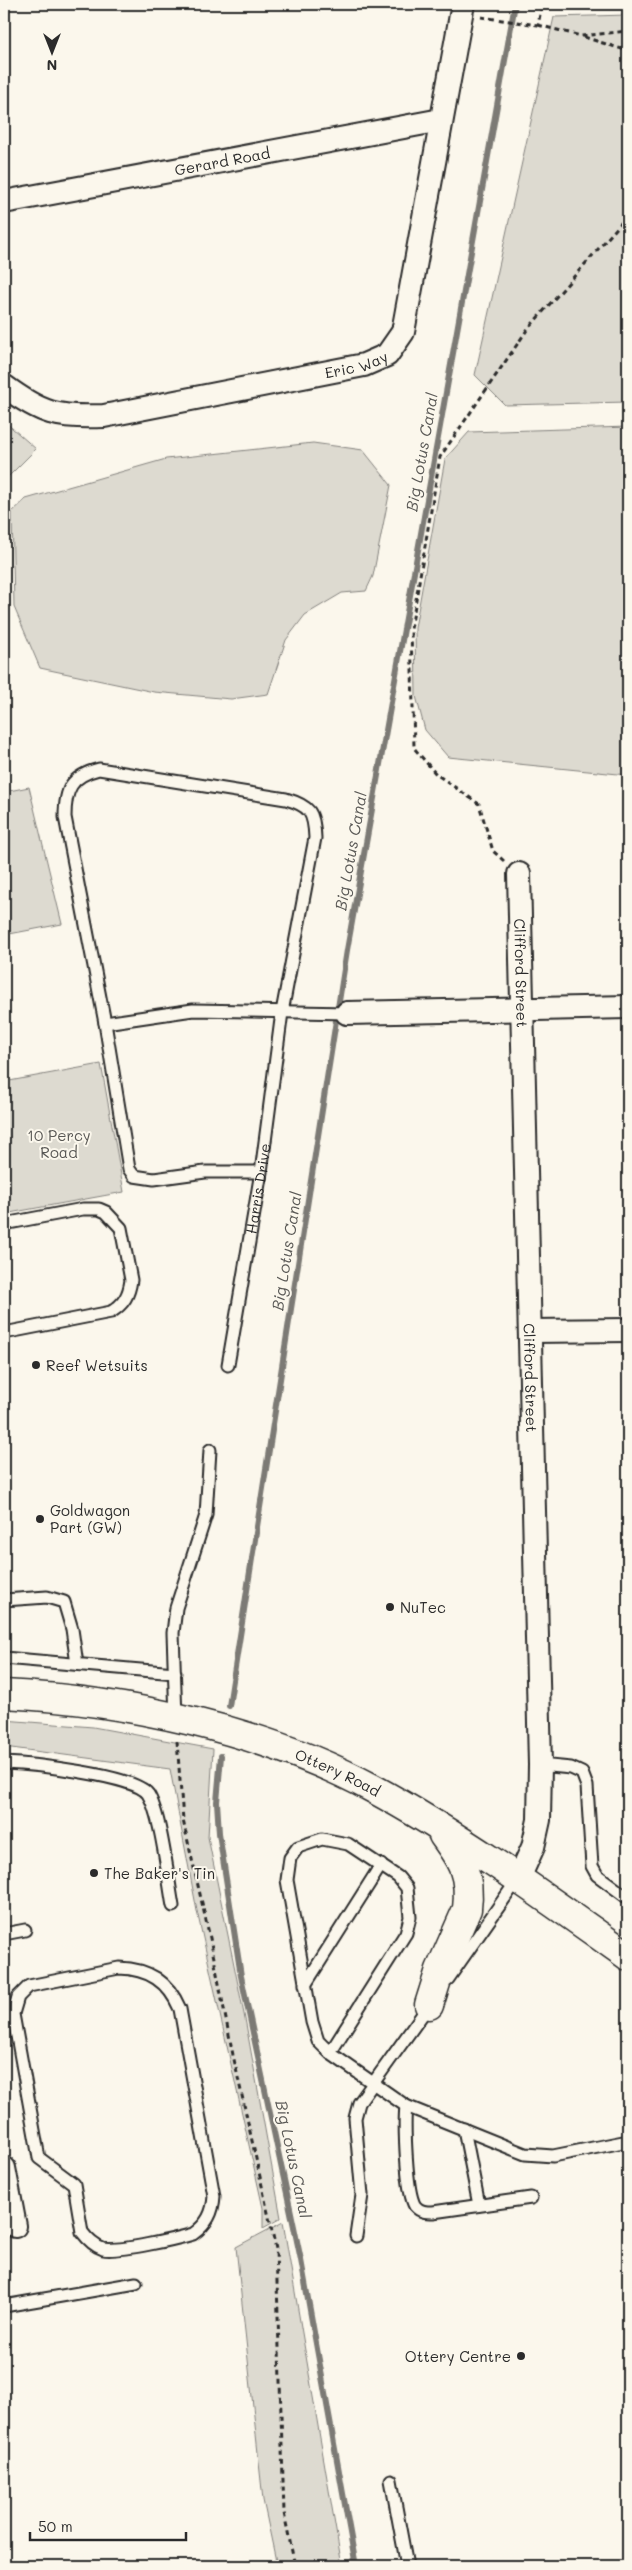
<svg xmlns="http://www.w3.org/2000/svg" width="632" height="2570" font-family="Mali,sans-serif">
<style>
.green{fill:#dddad0;stroke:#84827e}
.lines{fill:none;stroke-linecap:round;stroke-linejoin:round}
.stream{stroke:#7b7a75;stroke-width:6}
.lane-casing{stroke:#2b2b2b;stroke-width:15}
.street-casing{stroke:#2b2b2b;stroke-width:26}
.secondary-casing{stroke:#2b2b2b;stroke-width:31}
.path{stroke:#2b2b2b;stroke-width:3;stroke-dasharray:5 4;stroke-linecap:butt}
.lane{stroke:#fbf7ec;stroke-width:11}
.street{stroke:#fbf7ec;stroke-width:22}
.secondary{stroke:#fbf7ec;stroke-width:28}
.poi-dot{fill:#2b2b2b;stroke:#fbf7ec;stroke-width:2}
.labels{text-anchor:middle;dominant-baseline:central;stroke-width:4;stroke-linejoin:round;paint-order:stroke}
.street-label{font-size:15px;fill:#2b2b2b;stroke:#fbf7ec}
.park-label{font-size:15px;fill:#585754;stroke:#fbf7ec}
.poi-label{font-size:15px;fill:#2b2b2b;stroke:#fbf7ec;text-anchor:start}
.water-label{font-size:16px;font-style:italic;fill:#5a5956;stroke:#fbf7ec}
</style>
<rect width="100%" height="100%" fill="#fbf7ec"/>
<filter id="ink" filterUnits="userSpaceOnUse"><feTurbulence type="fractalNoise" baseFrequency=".02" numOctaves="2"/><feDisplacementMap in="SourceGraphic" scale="10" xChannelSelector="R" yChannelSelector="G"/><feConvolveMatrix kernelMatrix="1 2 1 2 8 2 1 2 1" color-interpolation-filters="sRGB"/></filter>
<g filter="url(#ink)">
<path class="green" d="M 568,4 L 628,4 L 628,5 L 567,9 Z
M 628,15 L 628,402 L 505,405 L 475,375 L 554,17 Z
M 4,421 L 36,449 L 4,481 Z
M 628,427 L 628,775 L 448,757 L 425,730 L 416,696 L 415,628 L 445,459 L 469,432 Z
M 313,443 L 363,450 L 391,485 L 373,576 L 366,591 L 342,593 L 305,615 L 286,640 L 268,694 L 231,699 L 154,692 L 40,668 L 14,607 L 12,512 L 26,499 L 166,459 Z
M 29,787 L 62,924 L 4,935 L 4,792 Z
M 101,1064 L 124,1192 L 4,1214 L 4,1082 Z
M 4,1720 L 93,1727 L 213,1749 L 208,1837 L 246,2024 L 281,2218 L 263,2228 L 263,2208 L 197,1911 L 170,1769 L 4,1747 Z
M 283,2222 L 342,2566 L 277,2566 L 263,2500 L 236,2247 Z"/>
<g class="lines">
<path class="stream" d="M 229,1706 L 347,950 L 515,4
M 221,1756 L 217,1802 L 219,1833 L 241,1976 L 301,2260 L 356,2566"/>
<g class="lane-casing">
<g id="lane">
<path d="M 105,1023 L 193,1010 L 347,1013"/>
<path d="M 4,1224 L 83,1209 L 99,1209 L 106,1212 L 121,1228 L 131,1280 C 129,1295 124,1304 111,1312 L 4,1333"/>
<path id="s1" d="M 228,1365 L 261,1172 L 282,1012 L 315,838 C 314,812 310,806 286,799 L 99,769 C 71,776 65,789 65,817 L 105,1023 L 129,1169 L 134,1176 L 154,1179 L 205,1172 L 261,1172"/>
<path d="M 4,1600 L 47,1597 L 64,1602 L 72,1629 L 77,1664"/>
<path d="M 4,1658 L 175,1673"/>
<path d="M 176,1718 L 173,1633 L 176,1608 L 206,1515 L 210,1450"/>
<path d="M 4,1763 C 29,1764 135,1775 148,1794 C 161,1815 168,1879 173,1906"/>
<path d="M 540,1765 L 571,1768 L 582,1773 L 587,1786 L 592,1866 L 597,1875 L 628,1898"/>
<path d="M 4,1934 L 25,1930"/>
<path d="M 119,1968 C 149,1969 168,1981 180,2009 L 214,2196 C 213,2213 207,2224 193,2234 C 176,2239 119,2252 103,2249 C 94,2246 88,2240 82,2232 L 74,2184 L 39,2158 L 13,2014 L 18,1997 L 29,1986 Z"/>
<path d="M 448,1979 L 518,1879"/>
<path d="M 305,1985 L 381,1865"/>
<path d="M 330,2053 L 406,1933 L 410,1917 L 407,1888 L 398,1877 L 348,1844 L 322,1839 L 298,1847 L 290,1858 L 287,1880 L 312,2022 L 318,2041 L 330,2053 L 406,2106 L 525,2154 L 553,2156 L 628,2141"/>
<path d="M 406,2106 C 404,2124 406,2192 415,2206 C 420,2212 426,2212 433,2212 L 531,2198"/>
<path d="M 464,2129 L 479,2205"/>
<path d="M 356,2236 L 362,2195 L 355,2118 L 359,2103 L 430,2004"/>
<path d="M 4,2306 L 136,2283"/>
<path d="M 391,2480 L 407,2566"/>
</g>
</g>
<g class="street-casing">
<g id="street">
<path id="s2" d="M 4,202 L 441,120"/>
<path id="s3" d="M 4,386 C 42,414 57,418 104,416 L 364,365 L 387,355 L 403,332 L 463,4"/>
<path id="s4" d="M 519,874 L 540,1765 L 539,1820 L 533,1847 L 519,1878"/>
<path d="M 347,1013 L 628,1007"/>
<path d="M 531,1331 L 628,1330"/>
<path d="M 4,2168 L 15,2226"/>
</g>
</g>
<g class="secondary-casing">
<g id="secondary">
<path id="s5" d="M 4,1694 C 125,1700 265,1730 372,1788 C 462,1837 545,1897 628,1956"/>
<path d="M 429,2005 L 440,1970 L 467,1909 C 471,1875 462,1861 443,1835"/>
</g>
</g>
<path class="path" d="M 481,17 L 538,25 L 542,4
M 538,25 L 581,36 L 628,31
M 584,37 L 628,51
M 504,861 L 493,851 L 479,804 L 436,774 L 414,748 L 411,629 L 440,457 L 527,330 L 628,215
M 177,1741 L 183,1820 L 210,1938 L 233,2055 L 276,2249 L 284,2513 L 295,2566"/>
<use href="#lane" class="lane"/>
<use href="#street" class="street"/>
<use href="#secondary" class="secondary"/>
</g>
</g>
<g class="poi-dot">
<circle cx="36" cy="1365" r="5"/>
<circle cx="40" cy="1519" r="5"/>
<circle cx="390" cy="1607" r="5"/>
<circle cx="94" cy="1873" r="5"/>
<circle cx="521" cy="2356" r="5"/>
</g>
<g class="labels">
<g class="street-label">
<text stroke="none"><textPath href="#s2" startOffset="222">Gerard Road</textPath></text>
<text stroke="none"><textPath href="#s3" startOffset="365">Eric Way</textPath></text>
<text stroke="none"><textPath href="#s4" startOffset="99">Clifford Street</textPath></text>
<text stroke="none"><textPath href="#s1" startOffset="179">Harris Drive</textPath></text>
<text stroke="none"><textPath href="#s4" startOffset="504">Clifford Street</textPath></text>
<text stroke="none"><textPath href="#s5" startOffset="345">Ottery Road</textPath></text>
</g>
<g class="park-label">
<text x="59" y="1135">10 Percy<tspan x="59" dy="17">Road</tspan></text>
</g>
<g class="poi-label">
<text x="46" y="1365">Reef Wetsuits</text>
<text x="50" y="1510">Goldwagon<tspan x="50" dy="17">Part (GW)</tspan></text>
<text x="400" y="1607">NuTec</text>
<text x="104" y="1873">The Baker's Tin</text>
<text x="511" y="2356" text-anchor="end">Ottery Centre</text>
</g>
<g class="water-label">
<text transform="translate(421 452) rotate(-80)">Big Lotus Canal</text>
<text transform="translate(350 851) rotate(-80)">Big Lotus Canal</text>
<text transform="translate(286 1251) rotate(-81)">Big Lotus Canal</text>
<text transform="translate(294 2159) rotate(78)">Big Lotus Canal</text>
</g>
</g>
<rect width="632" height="2570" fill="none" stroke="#fbf7ec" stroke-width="20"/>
<rect x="10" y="10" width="612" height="2550" fill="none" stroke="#2b2b2b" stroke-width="2" filter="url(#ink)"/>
<g transform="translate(52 52) rotate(180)" stroke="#fbf7ec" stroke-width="4" paint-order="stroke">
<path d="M0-4L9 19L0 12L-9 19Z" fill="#2b2b2b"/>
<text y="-8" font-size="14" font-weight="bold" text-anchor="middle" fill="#2b2b2b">N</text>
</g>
<path d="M30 2532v8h156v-8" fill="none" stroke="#2b2b2b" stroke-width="2.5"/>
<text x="38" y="2532" font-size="15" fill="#2b2b2b" stroke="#fbf7ec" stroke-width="4" paint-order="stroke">50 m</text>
</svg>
